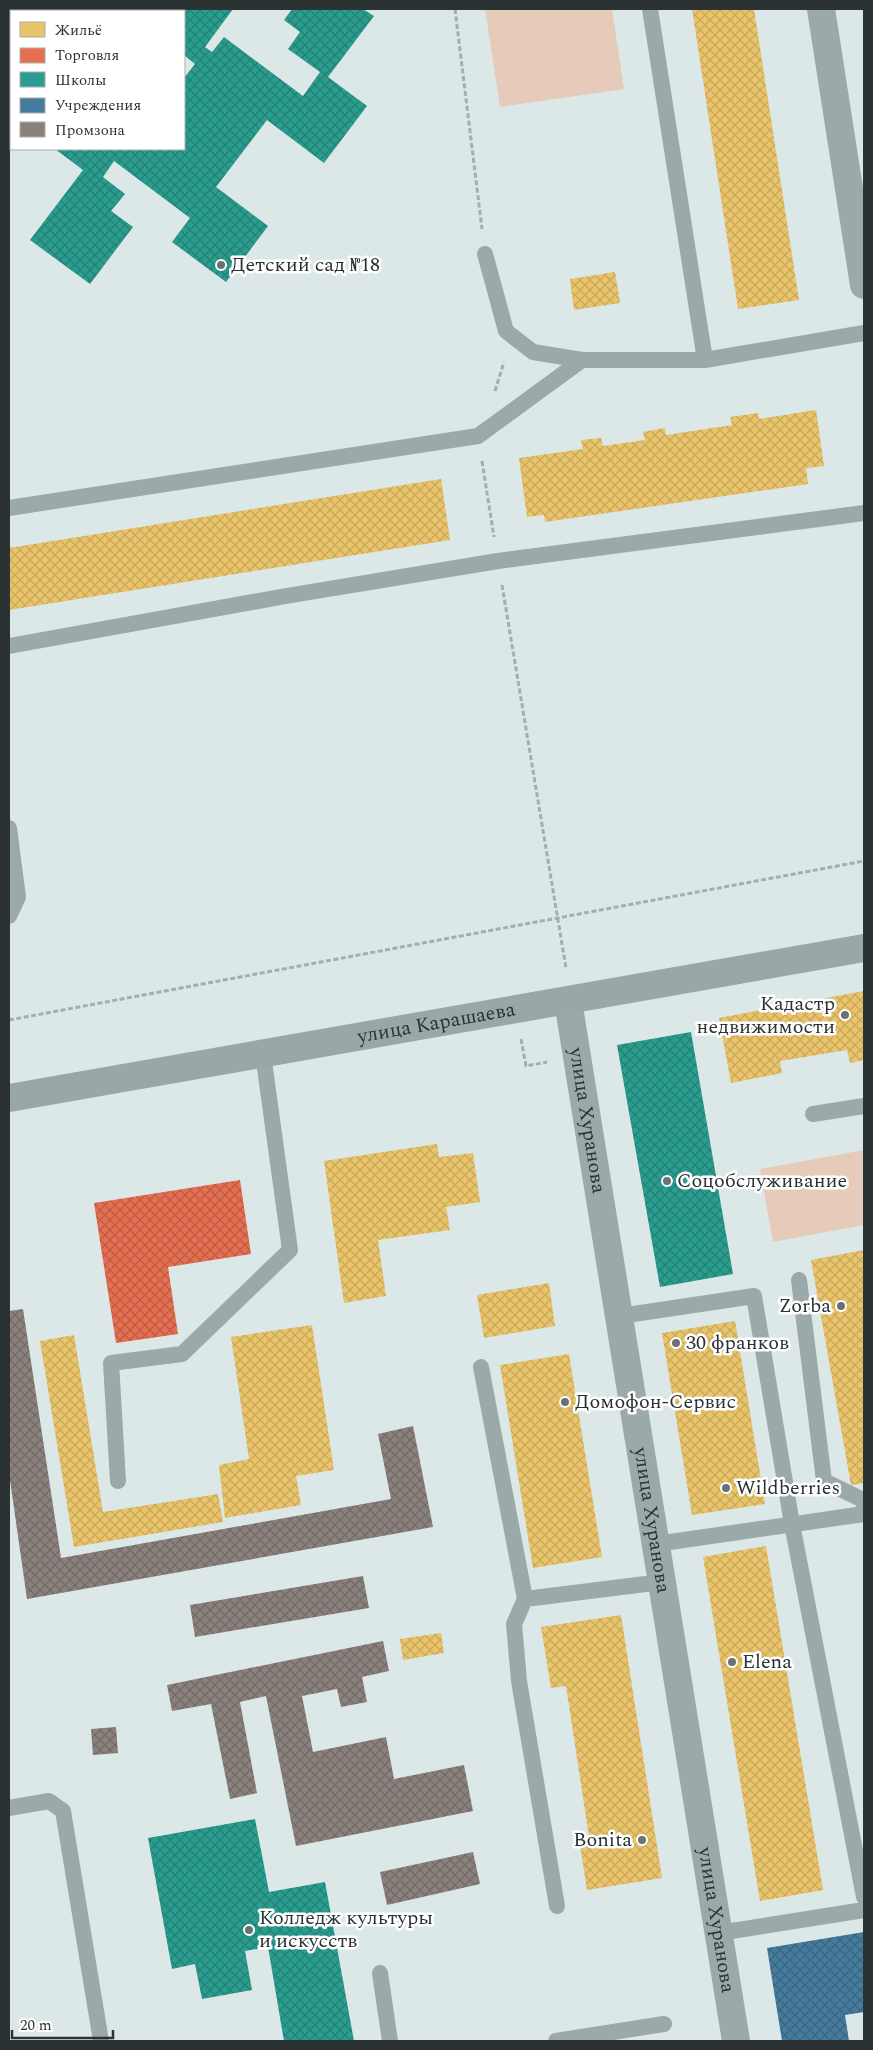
<svg xmlns="http://www.w3.org/2000/svg" width="873" height="2050" font-family="Spectral,serif">
<style>
.pitch{fill:#e6cbbb}
.homes{fill:url(#homes-cross-hatch)}
.shops{fill:url(#shops-cross-hatch)}
.schools{fill:url(#schools-cross-hatch)}
.public{fill:url(#public-cross-hatch)}
.industry{fill:url(#industry-cross-hatch)}
.lines{fill:none;stroke-linecap:round;stroke-linejoin:round}
.path{stroke:#a3aeaf;stroke-width:3;stroke-dasharray:5 2.5;stroke-linecap:butt}
.lane{stroke:#9ba9ab;stroke-width:16}
.street{stroke:#9ba9ab;stroke-width:28}
.secondary{stroke:#99a7a9;stroke-width:28}
.poi-dot{fill:#687272;stroke:#fff;stroke-width:2}
.labels{text-anchor:middle;dominant-baseline:central;stroke-width:5;stroke-linejoin:round;paint-order:stroke}
.poi-label{font-size:20px;fill:#2a3233;stroke:#fff;text-anchor:start}
.street-label{font-size:20px;fill:#2a3233;stroke:#fff}
</style>
<defs>
<pattern id="homes-cross-hatch" width="8" height="8" patternUnits="userSpaceOnUse" patternTransform="scale(1.25)"><rect width="8" height="8" fill="#e9c46a"/><path d="M0 0l8 8M0 8l8-8" fill="none" stroke="#c8a95c"/></pattern>
<pattern id="shops-cross-hatch" width="8" height="8" patternUnits="userSpaceOnUse" patternTransform="scale(1.25)"><rect width="8" height="8" fill="#e76f51"/><path d="M0 0l8 8M0 8l8-8" fill="none" stroke="#bb5c44"/></pattern>
<pattern id="schools-cross-hatch" width="8" height="8" patternUnits="userSpaceOnUse" patternTransform="scale(1.25)"><rect width="8" height="8" fill="#2a9d8f"/><path d="M0 0l8 8M0 8l8-8" fill="none" stroke="#248175"/></pattern>
<pattern id="public-cross-hatch" width="8" height="8" patternUnits="userSpaceOnUse" patternTransform="scale(1.25)"><rect width="8" height="8" fill="#457b9d"/><path d="M0 0l8 8M0 8l8-8" fill="none" stroke="#3a6581"/></pattern>
<pattern id="industry-cross-hatch" width="8" height="8" patternUnits="userSpaceOnUse" patternTransform="scale(1.25)"><rect width="8" height="8" fill="#8a817c"/><path d="M0 0l8 8M0 8l8-8" fill="none" stroke="#716a66"/></pattern>
</defs>
<rect width="100%" height="100%" fill="#dce8e8"/>
<path class="pitch" d="M 485,9 L 612,9 L 624,89 L 500,107 Z
M 864,1150 L 864,1225 L 773,1242 L 760,1169 Z"/>
<path class="homes" d="M 692,9 L 754,9 L 799,300 L 738,309 Z
M 615,272 L 620,303 L 574,310 L 570,279 Z
M 816,410 L 824,466 L 806,468 L 808,484 L 545,522 L 544,515 L 527,517 L 519,458 L 583,449 L 581,440 L 601,438 L 603,446 L 645,440 L 643,432 L 665,428 L 666,435 L 732,425 L 730,417 L 758,413 L 759,419 Z
M 441,479 L 450,540 L 9,610 L 9,548 Z
M 864,991 L 864,1060 L 850,1063 L 847,1050 L 780,1061 L 782,1073 L 731,1083 L 719,1018 Z
M 437,1144 L 439,1157 L 473,1153 L 480,1202 L 446,1207 L 450,1230 L 378,1240 L 386,1296 L 344,1303 L 324,1161 Z
M 864,1250 L 864,1483 L 851,1485 L 811,1260 Z
M 549,1283 L 555,1326 L 484,1338 L 477,1295 Z
M 735,1321 L 765,1504 L 692,1515 L 662,1333 Z
M 312,1325 L 334,1470 L 296,1476 L 301,1505 L 225,1518 L 219,1465 L 249,1459 L 231,1337 Z
M 74,1335 L 103,1512 L 218,1494 L 223,1522 L 74,1547 L 40,1341 Z
M 569,1354 L 602,1557 L 533,1568 L 500,1365 Z
M 766,1546 L 823,1890 L 760,1901 L 703,1557 Z
M 621,1615 L 662,1878 L 587,1890 L 580,1845 L 590,1843 L 566,1686 L 551,1688 L 541,1627 Z
M 441,1633 L 444,1653 L 403,1660 L 400,1639 Z"/>
<path class="shops" d="M 240,1180 L 251,1254 L 168,1267 L 178,1334 L 116,1343 L 94,1203 Z"/>
<path class="schools" d="M 55,9 L 233,9 L 205,47 L 212,52 L 224,37 L 303,96 L 320,72 L 288,49 L 300,32 L 284,20 L 292,9 L 363,9 L 374,16 L 328,77 L 367,106 L 324,163 L 267,120 L 216,187 L 268,226 L 226,282 L 172,242 L 190,218 L 114,161 L 103,177 L 125,194 L 111,211 L 133,227 L 90,284 L 30,240 L 83,170 L 55,149 L 184,149 L 184,78 L 195,64 L 184,55 L 184,11 L 58,11 Z
M 691,1032 L 733,1274 L 660,1287 L 617,1045 Z
M 255,1819 L 269,1892 L 325,1882 L 354,2041 L 284,2041 L 268,1947 L 245,1951 L 252,1990 L 202,1999 L 195,1964 L 172,1969 L 148,1838 Z"/>
<path class="public" d="M 864,1932 L 864,2012 L 845,2015 L 849,2041 L 782,2041 L 767,1948 Z"/>
<path class="industry" d="M 23,1309 L 61,1558 L 391,1499 L 378,1434 L 413,1426 L 433,1527 L 27,1599 L 9,1473 L 9,1311 Z
M 363,1576 L 369,1608 L 195,1637 L 190,1605 Z
M 383,1641 L 389,1671 L 362,1677 L 367,1702 L 341,1707 L 337,1689 L 302,1696 L 313,1752 L 386,1737 L 394,1779 L 464,1765 L 473,1811 L 296,1846 L 266,1696 L 240,1702 L 257,1793 L 230,1799 L 211,1704 L 172,1711 L 167,1685 Z
M 116,1727 L 118,1753 L 93,1755 L 91,1729 Z
M 473,1852 L 480,1884 L 387,1905 L 380,1872 Z"/>
<g class="lines">
<path class="path" d="M 455,9 L 482,229
M 495,391 L 504,362
M 482,461 L 494,537
M 502,585 L 566,968
M 9,1020 L 864,861
M 521,1039 L 526,1066 L 547,1062"/>
<path class="lane" d="M 650,9 L 705,360 L 864,333
M 485,254 L 506,331 L 533,352 L 582,360 L 705,360
M 9,508 L 478,436 L 582,360
M 9,646 L 286,596 L 498,561 L 864,513
M 9,828 L 18,897 L 9,916
M 813,1114 L 864,1106
M 799,1280 L 824,1481 L 861,1499 L 864,1504
M 620,1316 L 754,1296 L 792,1524 L 864,1897
M 481,1367 L 525,1599 L 662,1582
M 118,1481 L 111,1363 L 182,1354 L 290,1250 L 263,1054
M 656,1544 L 864,1514
M 525,1599 L 514,1624 L 519,1681 L 557,1906
M 9,1808 L 49,1801 L 63,1811 L 101,2041
M 719,1933 L 864,1910
M 380,1973 L 390,2041
M 556,2041 L 664,2024"/>
<g class="street">
<path d="M 821,9 L 864,285"/>
<path id="s1" d="M 568,1001 L 736,2041"/>
</g>
<path class="secondary" id="s2" d="M 9,1098 L 864,948"/>
</g>
<g class="poi-dot">
<circle cx="221" cy="265" r="5"/>
<circle cx="845" cy="1015" r="5"/>
<circle cx="667" cy="1181" r="5"/>
<circle cx="841" cy="1306" r="5"/>
<circle cx="676" cy="1343" r="5"/>
<circle cx="565" cy="1402" r="5"/>
<circle cx="726" cy="1488" r="5"/>
<circle cx="732" cy="1662" r="5"/>
<circle cx="642" cy="1840" r="5"/>
<circle cx="249" cy="1930" r="5"/>
</g>
<g class="labels">
<g class="poi-label">
<text x="231" y="265">Детский сад №18</text>
<text x="835" y="1004" text-anchor="end">Кадастр<tspan x="835" dy="23">недвижимости</tspan></text>
<text x="677" y="1181">Соцобслуживание</text>
<text x="831" y="1306" text-anchor="end">Zorba</text>
<text x="686" y="1343">30 франков</text>
<text x="575" y="1402">Домофон-Сервис</text>
<text x="736" y="1488">Wildberries</text>
<text x="742" y="1662">Elena</text>
<text x="632" y="1840" text-anchor="end">Bonita</text>
<text x="259" y="1918">Колледж культуры<tspan x="259" dy="23">и искусств</tspan></text>
</g>
<g class="street-label">
<text stroke="none"><textPath href="#s2" startOffset="434">улица Карашаева</textPath></text>
<text stroke="none"><textPath href="#s1" startOffset="121">улица Хуранова</textPath></text>
<text stroke="none"><textPath href="#s1" startOffset="526">улица Хуранова</textPath></text>
<text stroke="none"><textPath href="#s1" startOffset="931">улица Хуранова</textPath></text>
</g>
</g>
<rect width="873" height="2050" fill="none" stroke="#2a3233" stroke-width="20"/>
<rect x="10" y="10" width="175" height="140" fill="#ffffff" stroke="#aaadad"/>
<rect x="20" y="22" width="25" height="15" fill="#e9c46a" stroke="#aaadad"/>
<text x="55" y="35" font-size="15" fill="#2a3233">Жильё</text>
<rect x="20" y="48" width="25" height="15" fill="#e76f51" stroke="#aaadad"/>
<text x="55" y="60" font-size="15" fill="#2a3233">Торговля</text>
<rect x="20" y="72" width="25" height="15" fill="#2a9d8f" stroke="#aaadad"/>
<text x="55" y="85" font-size="15" fill="#2a3233">Школы</text>
<rect x="20" y="98" width="25" height="15" fill="#457b9d" stroke="#aaadad"/>
<text x="55" y="110" font-size="15" fill="#2a3233">Учреждения</text>
<rect x="20" y="122" width="25" height="15" fill="#8a817c" stroke="#aaadad"/>
<text x="55" y="135" font-size="15" fill="#2a3233">Промзона</text>
<path d="M12 2030v8h101v-8" fill="none" stroke="#2a3233" stroke-width="2.5"/>
<text x="20" y="2030" font-size="15" fill="#2a3233" stroke="#ffffff" stroke-width="4" paint-order="stroke">20 m</text>
</svg>
